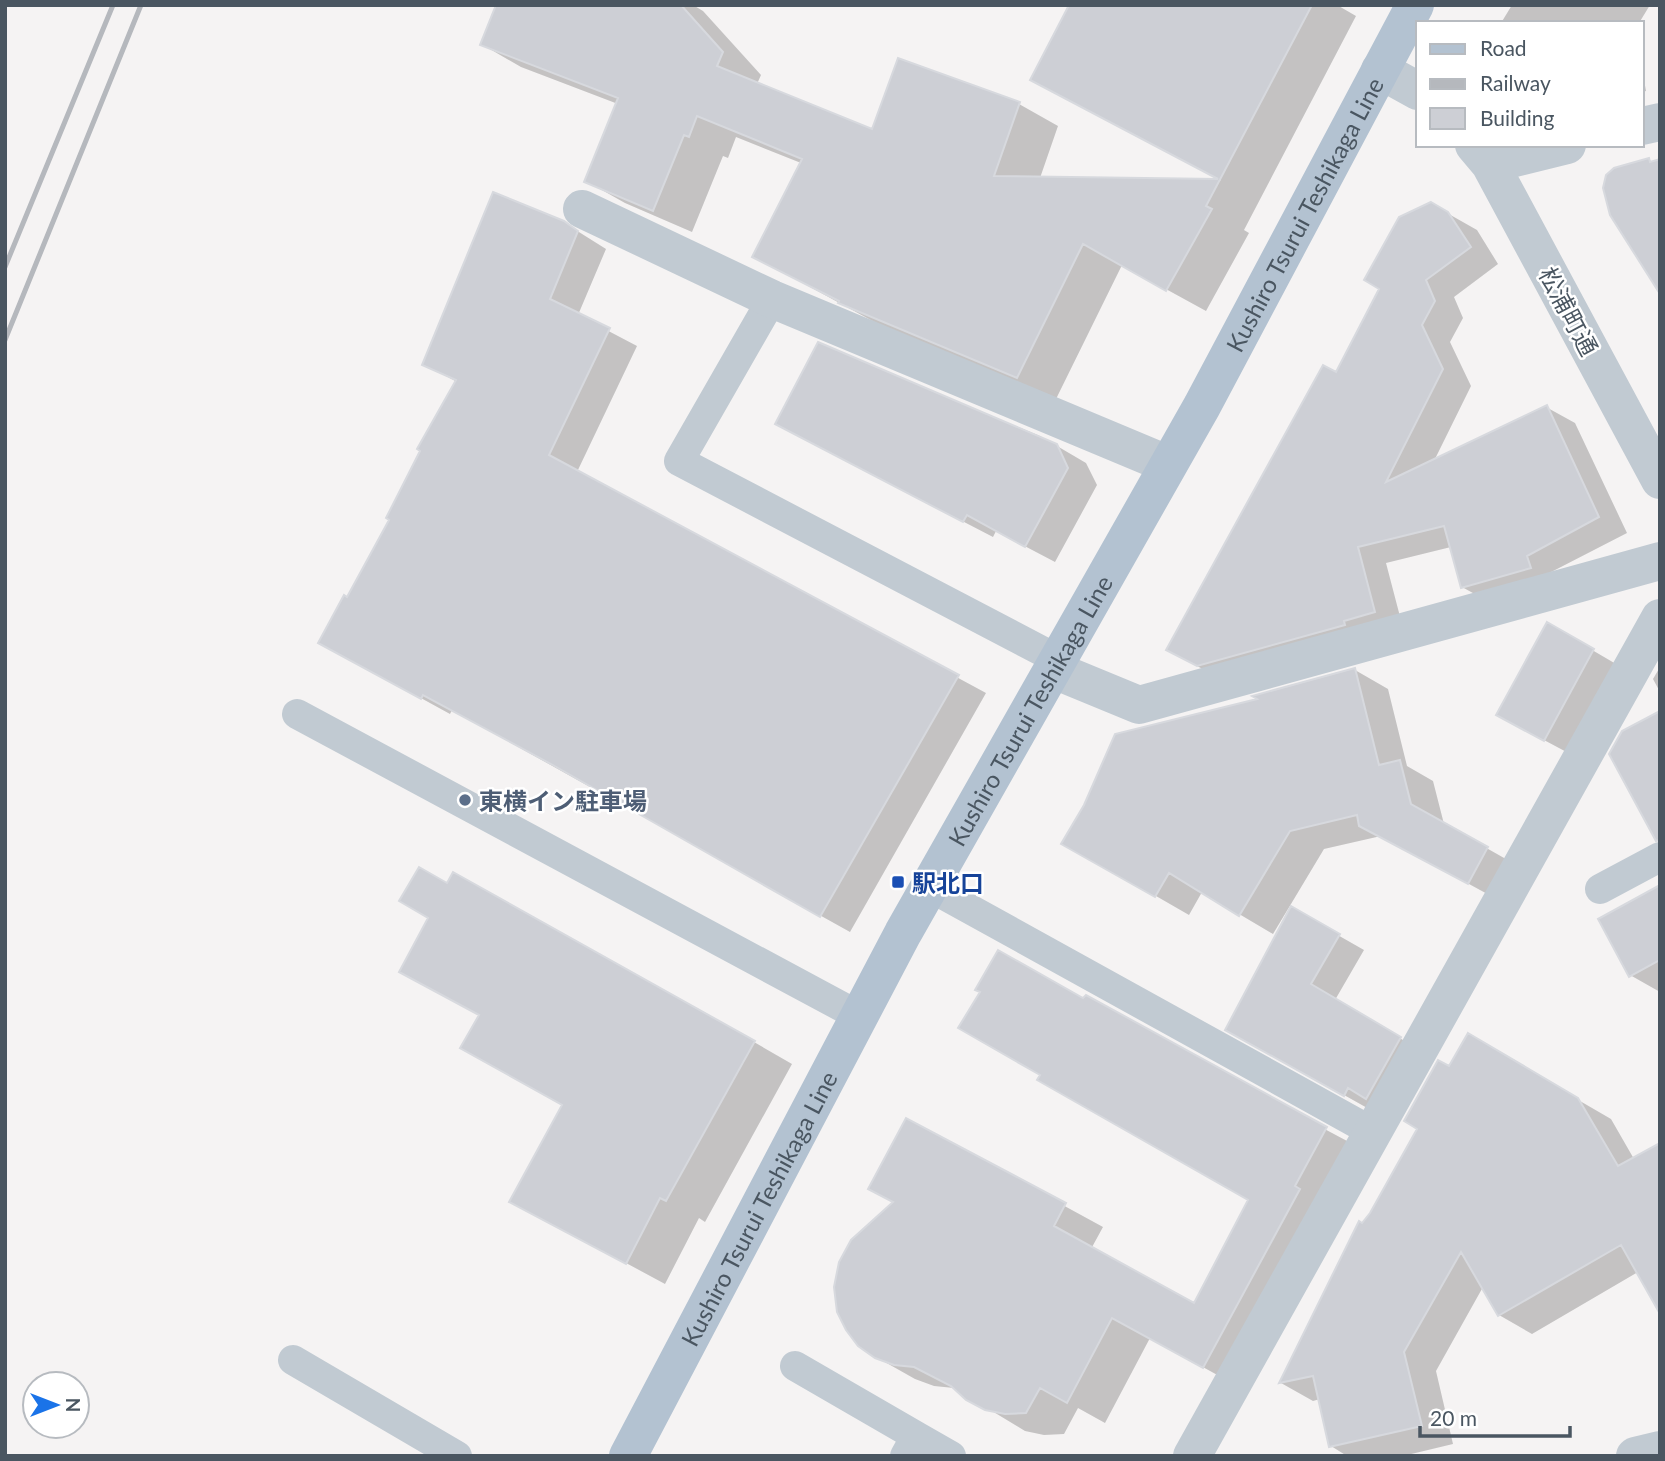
<svg xmlns="http://www.w3.org/2000/svg" width="1665" height="1461" font-family="Lato,'Noto Sans JP',sans-serif">
<style>
.shadow{fill:#0003}
.building{fill:#cdcfd5;stroke:#d7d9de;stroke-width:2}
.lines{fill:none;stroke-linecap:round;stroke-linejoin:round}
.service{stroke:#c1cad2;stroke-width:30}
.minor{stroke:#c1cad2;stroke-width:38}
.tertiary{stroke:#c1cad2;stroke-width:38}
.primary{stroke:#b3c2d1;stroke-width:38}
.rail{stroke:#b5b8bd;stroke-width:5}
.service-dot{fill:#5c6f8a;stroke:#fff;stroke-width:2.5}
.transit-dot{fill:#1a4fb4;stroke:#fff;stroke-width:2.5}
.labels{text-anchor:middle;dominant-baseline:central;stroke-width:5;stroke-linejoin:round;paint-order:stroke}
.street-label{font-size:24px;fill:#4a5661;stroke:#fff}
.service-label{font-size:24px;font-weight:bold;fill:#4e5e75;stroke:#fff;text-anchor:start}
.transit-label{font-size:24px;font-weight:bold;fill:#164399;stroke:#fff;text-anchor:start}
</style>
<rect width="100%" height="100%" fill="#f5f3f3"/>
<path class="shadow" d="M 658,5 L 693,5 L 703,11 L 761,75 L 757,84 L 873,132 L 899,61 L 1019,104 L 1058,126 L 1040,178 L 1221,181 L 1032,79 L 1071,5 L 1337,5 L 1356,16 L 1244,230 L 1249,233 L 1206,311 L 1122,265 L 1056,399 L 878,324 L 755,257 L 801,163 L 736,137 L 728,158 L 723,156 L 692,232 L 625,203 L 586,181 L 618,104 L 521,67 L 483,45 Z
M 1512,5 L 1650,5 L 1639,23 L 1501,23 Z
M 1642,69 L 1646,91 L 1642,92 Z
M 1431,204 L 1477,230 L 1498,264 L 1454,297 L 1463,318 L 1450,342 L 1471,386 L 1434,461 L 1546,407 L 1575,423 L 1627,533 L 1491,603 L 1462,587 L 1451,547 L 1386,563 L 1403,628 L 1227,682 L 1197,666 L 1336,374 Z
M 563,222 L 606,249 L 578,315 L 637,346 L 577,472 L 986,693 L 850,932 L 452,710 L 450,714 L 348,658 L 348,600 L 391,519 L 457,382 L 424,364 Z
M 818,344 L 1040,436 L 1086,463 L 1097,485 L 1055,562 L 996,531 L 993,537 L 806,440 Z
M 1587,647 L 1616,664 L 1574,756 L 1527,731 Z
M 1660,667 L 1660,692 L 1653,679 Z
M 1355,670 L 1388,689 L 1407,766 L 1433,781 L 1444,824 L 1520,867 L 1502,902 L 1381,836 L 1324,849 L 1273,934 L 1202,892 L 1189,915 L 1064,843 L 1262,700 Z
M 1660,887 L 1660,992 L 1630,975 Z
M 1292,909 L 1364,950 L 1335,1000 L 1425,1053 L 1369,1109 L 1253,1044 Z
M 1084,1001 L 1364,1150 L 1241,1388 L 1150,1338 L 1105,1423 L 1078,1408 L 1064,1434 L 1044,1435 L 1025,1431 L 954,1388 L 934,1386 L 915,1379 L 876,1357 L 907,1120 L 1103,1227 L 1091,1249 L 1195,1305 L 1250,1199 Z
M 1468,1036 L 1611,1119 L 1634,1159 L 1638,1272 L 1532,1334 L 1499,1315 L 1483,1287 L 1436,1371 L 1453,1444 L 1403,1456 L 1347,1456 L 1331,1446 L 1320,1399 L 1313,1401 L 1281,1383 L 1360,1223 L 1363,1225 L 1371,1214 Z
M 754,1042 L 792,1064 L 705,1222 L 699,1218 L 665,1284 L 511,1201 Z"/>
<path class="building" d="M 496,5 L 681,5 L 723,52 L 717,66 L 872,129 L 898,58 L 1020,102 L 994,176 L 1218,179 L 1030,80 L 1069,5 L 1312,5 L 1206,206 L 1212,209 L 1166,291 L 1083,244 L 1017,378 L 838,303 L 839,301 L 752,257 L 802,159 L 697,116 L 689,137 L 684,135 L 653,211 L 584,182 L 618,98 L 480,45 Z
M 1649,158 L 1650,162 L 1660,159 L 1660,294 L 1610,215 L 1603,188 L 1606,175 L 1614,168 Z
M 493,192 L 564,221 L 578,231 L 550,299 L 610,328 L 549,455 L 959,675 L 820,917 L 551,764 L 423,695 L 421,699 L 318,643 L 344,595 L 347,597 L 389,520 L 386,518 L 420,451 L 417,449 L 456,380 L 422,365 Z
M 1431,202 L 1448,212 L 1471,247 L 1426,280 L 1435,301 L 1422,325 L 1443,369 L 1386,482 L 1547,405 L 1599,517 L 1527,556 L 1531,568 L 1461,588 L 1444,526 L 1358,547 L 1375,612 L 1344,621 L 1345,625 L 1197,666 L 1166,650 L 1323,365 L 1336,372 L 1379,289 L 1364,280 L 1399,217 Z
M 818,342 L 1057,444 L 1068,468 L 1025,547 L 967,515 L 963,522 L 775,424 Z
M 1547,622 L 1594,649 L 1544,741 L 1496,715 Z
M 1355,668 L 1379,765 L 1400,760 L 1411,804 L 1488,847 L 1468,884 L 1359,826 L 1357,815 L 1290,831 L 1239,916 L 1169,873 L 1155,897 L 1061,844 L 1084,805 L 1115,734 L 1257,699 L 1252,696 Z
M 1660,711 L 1660,840 L 1656,841 L 1609,754 L 1622,731 Z
M 419,867 L 447,883 L 453,872 L 755,1041 L 666,1201 L 660,1198 L 626,1264 L 509,1202 L 562,1105 L 460,1048 L 479,1015 L 399,972 L 428,918 L 399,901 Z
M 1660,885 L 1660,960 L 1629,977 L 1598,919 Z
M 1291,906 L 1340,934 L 1311,984 L 1401,1037 L 1366,1099 L 1348,1088 L 1344,1096 L 1225,1030 Z
M 998,950 L 1083,998 L 1086,995 L 1327,1127 L 1295,1186 L 1300,1189 L 1203,1368 L 1112,1318 L 1067,1403 L 1040,1388 L 1026,1413 L 1005,1414 L 985,1410 L 966,1400 L 951,1386 L 914,1367 L 894,1365 L 875,1358 L 858,1346 L 846,1330 L 837,1312 L 834,1287 L 839,1262 L 851,1240 L 893,1202 L 868,1189 L 906,1118 L 1066,1203 L 1054,1226 L 1194,1303 L 1248,1200 L 1037,1080 L 1040,1075 L 958,1028 L 980,992 L 975,990 Z
M 1468,1033 L 1578,1098 L 1618,1166 L 1660,1143 L 1660,1314 L 1621,1245 L 1498,1316 L 1461,1252 L 1404,1352 L 1422,1426 L 1329,1447 L 1313,1376 L 1279,1383 L 1359,1221 L 1362,1223 L 1370,1213 L 1417,1129 L 1404,1121 L 1438,1060 L 1449,1066 Z"/>
<g class="lines">
<path class="service" d="M 772,299 L 679,461 L 1059,660
M 297,714 L 859,1016
M 930,887 L 1371,1131
M 1600,889 L 1660,857
M 293,1360 L 457,1456
M 795,1366 L 916,1436 L 905,1456
M 916,1436 L 951,1456"/>
<path class="minor" d="M 1380,70 L 1418,91
M 1642,126 L 1660,122
M 1474,145 L 1490,164 L 1660,480
M 1490,164 L 1567,145
M 582,209 L 772,299 L 1167,464
M 1054,670 L 1139,705 L 1660,561
M 1192,1456 L 1660,618"/>
<path class="tertiary" d="M 1635,1456 L 1660,1450"/>
<path class="primary" id="s1" d="M 628,1456 L 903,933 L 1202,406 L 1415,5"/>
<path class="rail" d="M 5,267 L 113,5
M 5,340 L 141,5"/>
</g>
<circle class="service-dot" cx="465" cy="800" r="7"/>
<rect class="transit-dot" x="891" y="875" width="14" height="14" rx="3.5"/>
<g class="labels">
<g class="street-label">
<text stroke="none"><textPath href="#s1" startOffset="1414">Kushiro Tsurui Teshikaga Line</textPath></text>
<text transform="translate(1569 311) rotate(62)">松浦町通</text>
<text stroke="none"><textPath href="#s1" startOffset="847">Kushiro Tsurui Teshikaga Line</textPath></text>
<text stroke="none"><textPath href="#s1" startOffset="280">Kushiro Tsurui Teshikaga Line</textPath></text>
</g>
<g class="service-label">
<text x="479" y="800">東横イン駐車場</text>
</g>
<g class="transit-label">
<text x="912" y="882">駅北口</text>
</g>
</g>
<rect width="1665" height="1461" fill="none" stroke="#4a5661" stroke-width="14"/>
<rect x="1416" y="21" width="228" height="126" fill="#ffffff" stroke="#b7bbc0" stroke-width="2"/>
<rect x="1430" y="44" width="35" height="10" fill="#b3c2d1" stroke="#b7bbc0" stroke-width="2"/>
<text x="1480" y="56" font-size="21" fill="#4a5661">Road</text>
<rect x="1430" y="79" width="35" height="10" fill="#b5b8bd" stroke="#b7bbc0" stroke-width="2"/>
<text x="1480" y="91" font-size="21" fill="#4a5661">Railway</text>
<rect x="1430" y="108" width="35" height="21" fill="#cdcfd5" stroke="#b7bbc0" stroke-width="2"/>
<text x="1480" y="126" font-size="21" fill="#4a5661">Building</text>
<g transform="translate(56 1405) rotate(90)"><circle r="33" fill="#ffffff" stroke="#b7bbc0" stroke-width="2"/>
<path d="M0-5L12 26L0 18L-12 26Z" fill="#1a73e8"/>
<text y="-10" font-size="19" font-weight="bold" text-anchor="middle" fill="#4a5661">N</text>
</g>
<path d="M1420 1426v10h150v-10" fill="none" stroke="#4a5661" stroke-width="3.5"/>
<text x="1430" y="1426" font-size="21" fill="#4a5661" stroke="#ffffff" stroke-width="5" paint-order="stroke">20 m</text>
</svg>
